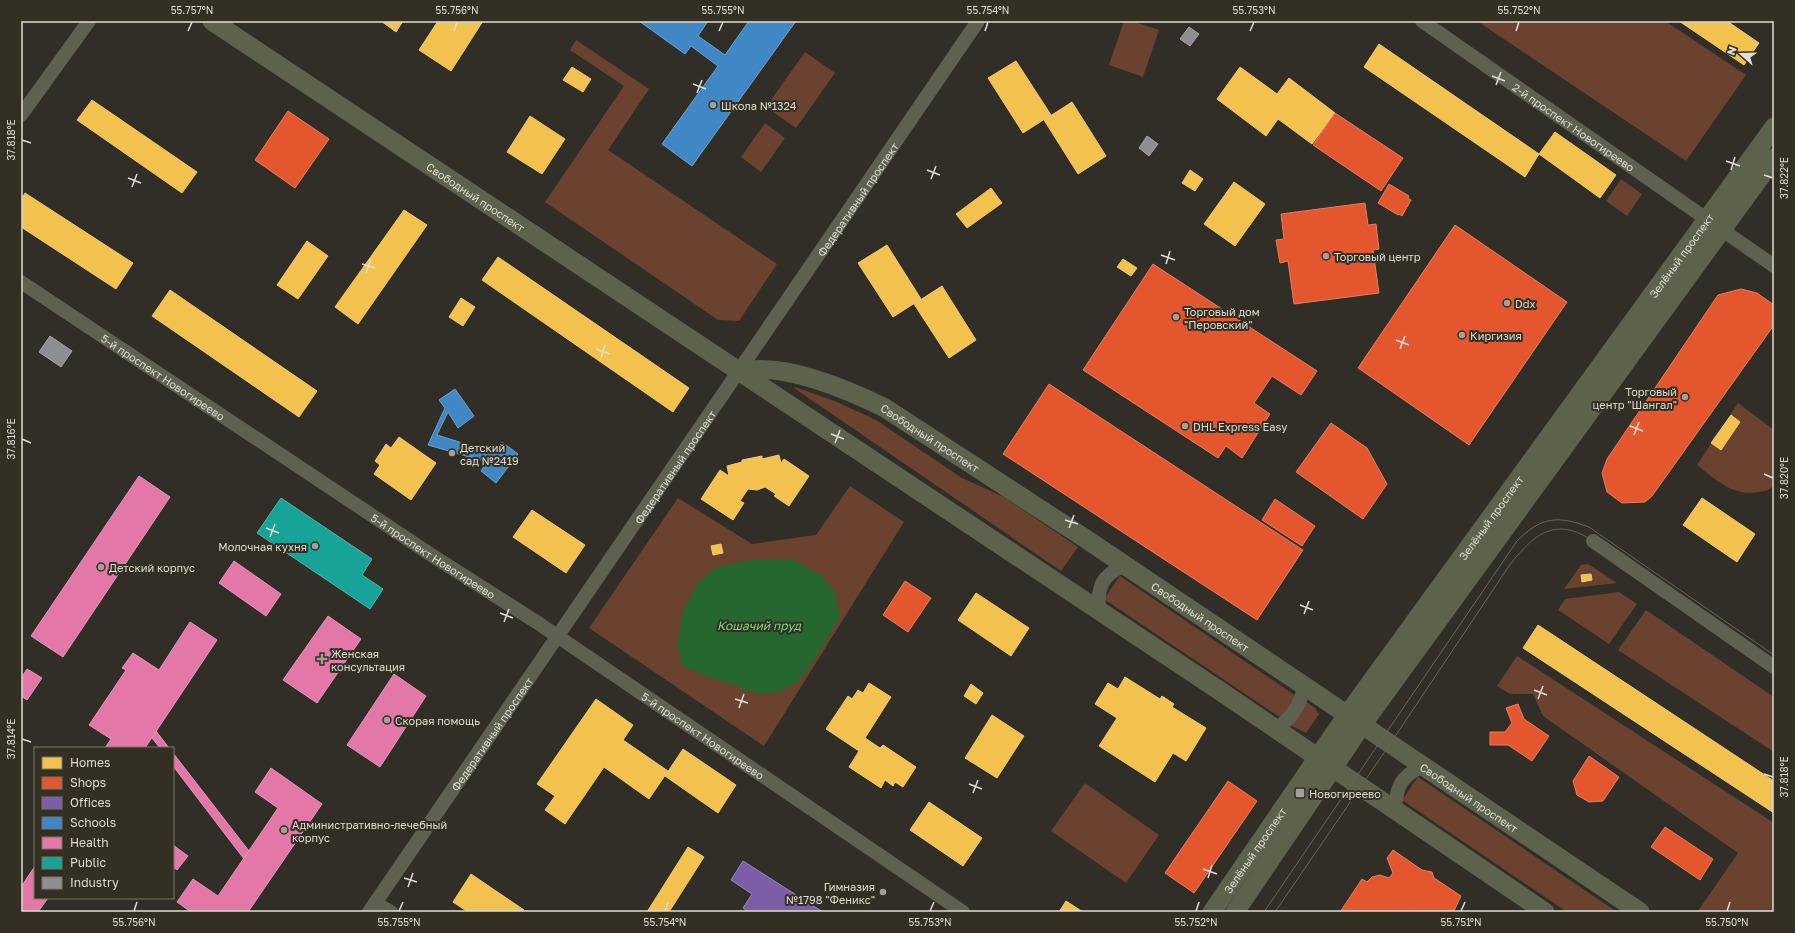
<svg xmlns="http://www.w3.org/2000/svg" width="1795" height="933" font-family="'Golos Text',sans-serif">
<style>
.green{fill:#6b422f}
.water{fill:#266730}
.homes{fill:#f2c14e;stroke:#ecc976}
.shops{fill:#e4572e;stroke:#e27f60}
.offices{fill:#7b5ea7;stroke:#9984b5}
.schools{fill:#3f88c5;stroke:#6fa2ca}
.health{fill:#e377a8;stroke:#e296b6}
.public{fill:#17a398;stroke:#53b4aa}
.industry{fill:#8d8d92;stroke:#a6a5a6}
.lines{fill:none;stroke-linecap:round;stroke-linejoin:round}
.street{stroke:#5e6152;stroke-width:14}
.secondary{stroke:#5d624c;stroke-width:19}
.tram{stroke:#66665c;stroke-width:1}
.ticks{fill:none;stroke:#dfddd5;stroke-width:1.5}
.poi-dot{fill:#a2a098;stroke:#333023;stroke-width:1.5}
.labels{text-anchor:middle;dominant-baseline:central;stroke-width:4;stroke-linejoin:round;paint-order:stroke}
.poi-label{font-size:11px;fill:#dfddd5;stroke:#333023;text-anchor:start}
.street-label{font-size:11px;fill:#dfddd5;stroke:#333023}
.water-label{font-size:12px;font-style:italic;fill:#7ddb87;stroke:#333023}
.neatline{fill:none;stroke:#dfddd5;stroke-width:1.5}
.ticks-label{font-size:10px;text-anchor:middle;fill:#dfddd5}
</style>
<rect width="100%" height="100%" fill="#302e26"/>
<path class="green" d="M 1124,21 L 1132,21 L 1159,30 L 1143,77 L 1109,65 Z
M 1477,21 L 1665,21 L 1746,75 L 1686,161 Z
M 576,40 L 649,89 L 608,150 L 777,264 L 739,321 L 718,320 L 545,202 L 624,86 L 570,50 Z
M 805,52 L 835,73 L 796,128 L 766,107 Z
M 765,123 L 785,138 L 761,172 L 741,157 Z
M 1621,179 L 1642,194 L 1627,216 L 1606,201 Z
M 795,387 L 837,402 L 876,420 L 962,478 L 1004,497 L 1078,547 L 1061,571 L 794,388 Z
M 1738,403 L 1774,430 L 1774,485 C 1769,491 1765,491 1758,492 C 1733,497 1715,479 1697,465 Z
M 850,486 L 904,522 L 764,746 L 589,628 L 678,498 L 752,544 L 816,535 Z
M 1588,564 L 1617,583 L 1564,589 L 1581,565 Z
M 1120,576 L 1296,696 L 1291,709 L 1281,718 L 1104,599 Z
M 1619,592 L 1637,604 L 1609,644 L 1558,610 L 1565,599 Z
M 1646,610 L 1774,697 L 1774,752 L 1618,650 Z
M 1517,656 L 1774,823 L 1774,912 L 1698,911 L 1738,853 L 1543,716 L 1533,694 L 1510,694 L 1497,686 Z
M 1305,701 L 1315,708 L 1319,714 L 1306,733 L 1290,725 Z
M 1418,777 L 1617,912 L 1567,912 L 1402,800 Z
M 1085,783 L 1159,835 L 1126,883 L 1051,831 Z"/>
<path class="water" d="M 755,559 L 794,560 L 821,575 L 835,592 L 840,617 L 820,651 L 799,681 L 779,692 L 758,694 L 701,674 L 682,665 L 677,645 L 683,611 L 698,583 L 715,568 Z"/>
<path class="homes" d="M 381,21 L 403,21 L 396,32 Z
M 438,21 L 483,21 L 451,71 L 419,50 Z
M 1679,21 L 1727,21 L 1759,43 L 1744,65 Z
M 1379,44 L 1539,154 L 1525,177 L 1364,67 Z
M 1016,61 L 1051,115 L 1023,133 L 988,78 Z
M 572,67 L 591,79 L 583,92 L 563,80 Z
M 1240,67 L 1277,94 L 1289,78 L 1335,113 L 1312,144 L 1278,119 L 1266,136 L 1217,99 Z
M 92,100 L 197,172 L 182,193 L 77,120 Z
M 1072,102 L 1106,156 L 1078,174 L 1044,120 Z
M 530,116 L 565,139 L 542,174 L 507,152 Z
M 1555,132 L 1616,175 L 1600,198 L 1539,154 Z
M 1190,170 L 1203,179 L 1195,191 L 1182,183 Z
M 1234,182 L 1265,204 L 1235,246 L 1204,224 Z
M 991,188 L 1002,203 L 967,228 L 956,214 Z
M 25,193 L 133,263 L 116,289 L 21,227 L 21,199 Z
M 404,210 L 427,225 L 358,324 L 335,307 Z
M 307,241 L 328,256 L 298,299 L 277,285 Z
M 887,245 L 921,299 L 893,317 L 858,263 Z
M 498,257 L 689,388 L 673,412 L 482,280 Z
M 1123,259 L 1137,268 L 1131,276 L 1117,267 Z
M 942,286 L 976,340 L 949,358 L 914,304 Z
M 170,290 L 317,391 L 299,417 L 152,316 Z
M 461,298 L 475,307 L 463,326 L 449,317 Z
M 1731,415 L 1740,422 L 1721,450 L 1711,443 Z
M 399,437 L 436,463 L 411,500 L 374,474 L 380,465 L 375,461 L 386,444 L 391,448 Z
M 779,455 L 781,463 L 784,459 L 809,476 L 789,506 L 774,496 L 776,494 L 765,487 L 757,490 L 748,489 L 740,501 L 744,503 L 733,520 L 701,499 L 720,470 L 729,476 L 727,466 L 742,462 L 742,460 L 762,456 L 762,459 Z
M 1702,498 L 1755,534 L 1737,562 L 1683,525 Z
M 532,510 L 585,545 L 566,573 L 513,537 Z
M 721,544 L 723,553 L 713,555 L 711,546 Z
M 1591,574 L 1592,580 L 1582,582 L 1581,575 Z
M 976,593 L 1029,628 L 1011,656 L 958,620 Z
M 1538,625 L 1774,781 L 1774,813 L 1523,648 Z
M 1125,677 L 1160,699 L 1162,696 L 1174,704 L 1172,707 L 1206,728 L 1186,761 L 1173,753 L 1155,782 L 1099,746 L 1117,718 L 1095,704 L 1108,683 L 1118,689 Z
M 869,683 L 891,697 L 865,738 L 880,748 L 883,745 L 916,767 L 903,787 L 895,782 L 893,786 L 885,780 L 881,788 L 849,767 L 859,751 L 826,729 L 848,696 L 852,699 L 858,690 L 863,693 Z
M 971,684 L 983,693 L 976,704 L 964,696 Z
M 596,699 L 633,725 L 623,740 L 668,771 L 649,799 L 604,767 L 565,824 L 545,810 L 555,796 L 537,784 Z
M 992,715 L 1024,736 L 997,778 L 965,758 Z
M 683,749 L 736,785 L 718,813 L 665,776 Z
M 929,802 L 982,838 L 963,866 L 910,830 Z
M 688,847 L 704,857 L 669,912 L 647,912 Z
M 471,874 L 524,910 L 523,912 L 468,912 L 453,902 Z
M 1066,901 L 1083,912 L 1059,912 Z"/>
<path class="shops" d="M 288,111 L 329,139 L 295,188 L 255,160 Z
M 1335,113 L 1403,158 L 1381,191 L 1313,145 Z
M 1389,184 L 1409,196 L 1408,198 L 1411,200 L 1402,216 L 1399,214 L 1398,215 L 1378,203 Z
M 1365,203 L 1368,225 L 1376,224 L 1379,249 L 1373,250 L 1379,293 L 1294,304 L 1288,261 L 1280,263 L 1276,240 L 1284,239 L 1281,214 Z
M 1455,225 L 1567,302 L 1469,445 L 1358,368 Z
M 1153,264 L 1317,371 L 1301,395 L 1272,376 L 1254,403 L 1270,414 L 1242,458 L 1226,446 L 1218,458 L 1083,370 Z
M 1741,289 L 1757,293 L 1774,305 L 1774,325 L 1652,496 L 1645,502 L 1622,503 L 1607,492 L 1602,473 L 1607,459 L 1718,295 Z
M 1049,384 L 1303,550 L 1257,620 L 1003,454 Z
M 1331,423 L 1367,448 L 1387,484 L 1363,519 L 1296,472 Z
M 1275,499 L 1315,526 L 1302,546 L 1262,520 Z
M 905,581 L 931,598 L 908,632 L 883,615 Z
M 1518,704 L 1524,719 L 1549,736 L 1532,761 L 1508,745 L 1490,745 L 1490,732 L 1505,732 L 1512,723 L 1506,708 Z
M 1589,756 L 1619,777 L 1603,801 L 1589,802 L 1577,795 L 1573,781 Z
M 1228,781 L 1257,801 L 1194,893 L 1165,873 Z
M 1665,827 L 1713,859 L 1700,880 L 1651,847 Z
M 1393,850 L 1422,870 L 1432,872 L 1434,878 L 1461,896 L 1454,911 L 1340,912 L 1362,879 L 1367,882 L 1372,877 L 1380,875 L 1389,878 L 1393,873 L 1387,858 Z"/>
<path class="offices" d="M 743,861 L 823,912 L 748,912 L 743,908 L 752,894 L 731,880 Z"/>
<path class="schools" d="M 639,21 L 708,21 L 698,36 L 725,55 L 749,21 L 796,21 L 692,166 L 662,144 L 718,66 L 691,46 L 685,54 Z
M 455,389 L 474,416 L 458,428 L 448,412 L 437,435 L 494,453 L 502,442 L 518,454 L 496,483 L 481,471 L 487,462 L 428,445 L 445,408 L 439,400 Z"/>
<path class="health" d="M 139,476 L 170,497 L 63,657 L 31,636 Z
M 234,561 L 281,594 L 266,616 L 219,583 Z
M 328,616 L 361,639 L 317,703 L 283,680 Z
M 190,622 L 217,640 L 145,748 L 105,748 L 111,739 L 89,725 L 126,670 L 122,668 L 133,653 L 159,670 Z
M 27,669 L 42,678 L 27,700 L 21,696 L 21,678 Z
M 394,674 L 426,696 L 380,767 L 347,745 Z
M 156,731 L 169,748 L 160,748 L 152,738 Z
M 173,753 L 249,851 L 244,859 L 173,766 Z
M 271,768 L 322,804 L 248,912 L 191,912 L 177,902 L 193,879 L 218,896 L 278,808 L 255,792 Z
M 173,845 L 188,856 L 177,870 L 173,867 Z
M 35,866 L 35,898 L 48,898 L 38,912 L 21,912 L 21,887 Z"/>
<path class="public" d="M 281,498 L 372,559 L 362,575 L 383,589 L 370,609 L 257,533 Z"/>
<path class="industry" d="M 1189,27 L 1199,34 L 1190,46 L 1180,39 Z
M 1147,136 L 1158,144 L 1149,156 L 1139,148 Z
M 50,336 L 72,351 L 61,367 L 39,352 Z"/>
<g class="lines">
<g class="street">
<path id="s1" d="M 1422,21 L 1774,266"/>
<path d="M 21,115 L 89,21"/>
<path id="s2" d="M 21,282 L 436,558 L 538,623 L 963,912"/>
<path d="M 1593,541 L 1774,667"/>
<path d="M 1099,610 C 1097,586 1102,576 1124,565"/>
<path d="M 1276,729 C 1292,718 1300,706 1304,687"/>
<path d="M 1395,810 C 1396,787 1401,776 1423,766"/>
<path d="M 375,903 L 391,912"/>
<path id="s3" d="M 369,912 C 573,615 777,319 978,21"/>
</g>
<g class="secondary">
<path id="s4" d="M 212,21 L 1220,691 L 1545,912"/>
<path id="s5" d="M 741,372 C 782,361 848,390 885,408 L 1083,537 L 1640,912"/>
<path id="s6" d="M 1212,912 L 1347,715 L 1774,127"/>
<path d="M 1235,912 L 1362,725 L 1774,158"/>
</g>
<path class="tram" d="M 1264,912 L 1517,541 C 1541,517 1557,515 1589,527 L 1774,655
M 1275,912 L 1390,744 L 1509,566 C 1533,535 1555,515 1593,541"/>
</g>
<path class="ticks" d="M 188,31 L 192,22M 454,31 L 457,22M 719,31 L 723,22M 985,31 L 988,22M 1250,31 L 1254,22M 1516,31 L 1519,22M 1492,76 L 1505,81M 693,84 L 706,89M 1496,85 L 1501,72M 697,93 L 702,80M 22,140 L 31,143M 1726,161 L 1740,166M 927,170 L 940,175M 1731,170 L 1735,157M 1764,175 L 1773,178M 128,178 L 141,183M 931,179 L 936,166M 132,187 L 137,174M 1161,255 L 1175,260M 362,264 L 375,268M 1166,264 L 1170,251M 366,273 L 371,259M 1396,340 L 1409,345M 596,349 L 610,354M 1400,349 L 1405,336M 601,358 L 605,345M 1630,426 L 1643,431M 831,434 L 844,439M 1634,435 L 1639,422M 22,439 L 31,443M 835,443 L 840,430M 1764,474 L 1773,478M 1065,520 L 1078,524M 266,528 L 279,533M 1069,528 L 1074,515M 270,537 L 275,524M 1300,605 L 1313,610M 500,613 L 513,618M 1304,614 L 1309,601M 504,622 L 509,609M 1534,690 L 1547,695M 735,699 L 748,703M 1538,699 L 1543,686M 739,708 L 744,694M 22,739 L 31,742M 1764,774 L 1773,777M 969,784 L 982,789M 973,793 L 978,780M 1203,869 L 1217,874M 404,878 L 417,882M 1208,878 L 1212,865M 408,887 L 413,873M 134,911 L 137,902M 399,911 L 403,902M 665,911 L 668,902M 930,911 L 934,902M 1196,911 L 1199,902M 1461,911 L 1465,902M 1727,911 L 1730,902"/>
<g class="poi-dot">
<circle cx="713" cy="105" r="4"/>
<circle cx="1326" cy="256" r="4"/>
<circle cx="1507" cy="303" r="4"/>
<circle cx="1176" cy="317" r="4"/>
<circle cx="1462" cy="335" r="4"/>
<circle cx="1685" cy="397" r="4"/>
<circle cx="1185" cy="426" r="4"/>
<circle cx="452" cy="453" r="4"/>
<circle cx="315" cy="546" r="4"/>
<circle cx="101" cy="567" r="4"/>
<path d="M320 653h4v4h4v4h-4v4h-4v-4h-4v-4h4z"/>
<circle cx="387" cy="720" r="4"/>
<rect x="1295" y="788" width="10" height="10" rx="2"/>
<circle cx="284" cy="830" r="4"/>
<circle cx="883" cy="892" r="4"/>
</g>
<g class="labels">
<g class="poi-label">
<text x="721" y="105">Школа №1324</text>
<text x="1334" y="256">Торговый центр</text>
<text x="1515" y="303">Ddx</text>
<text x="1184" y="311">Торговый дом<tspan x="1184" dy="13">"Перовский"</tspan></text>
<text x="1470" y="335">Киргизия</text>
<text x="1677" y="391" text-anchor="end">Торговый<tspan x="1677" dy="13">центр "Шангал"</tspan></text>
<text x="1193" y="426">DHL Express Easy</text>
<text x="460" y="447">Детский<tspan x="460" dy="13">сад №2419</tspan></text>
<text x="307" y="546" text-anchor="end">Молочная кухня</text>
<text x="109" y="567">Детский корпус</text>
<text x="331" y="653">Женская<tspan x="331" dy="13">консультация</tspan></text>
<text x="395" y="720">Скорая помощь</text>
<text x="1309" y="793">Новогиреево</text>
<text x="292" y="824">Административно-лечебный<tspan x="292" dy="13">корпус</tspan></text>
<text x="875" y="886" text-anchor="end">Гимназия<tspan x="875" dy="13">№1798 "Феникс"</tspan></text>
</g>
<g class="street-label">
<text stroke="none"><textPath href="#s1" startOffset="185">2-й проспект Новогиреево</textPath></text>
<text stroke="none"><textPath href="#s4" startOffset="317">Свободный проспект</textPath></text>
<text stroke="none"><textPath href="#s3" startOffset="864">Федеративный проспект</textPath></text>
<text stroke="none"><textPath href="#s6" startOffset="807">Зелёный проспект</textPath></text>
<text stroke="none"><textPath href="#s2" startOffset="171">5-й проспект Новогиреево</textPath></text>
<text stroke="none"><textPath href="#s5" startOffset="205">Свободный проспект</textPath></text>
<text stroke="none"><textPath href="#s3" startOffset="540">Федеративный проспект</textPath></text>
<text stroke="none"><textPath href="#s6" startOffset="483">Зелёный проспект</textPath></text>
<text stroke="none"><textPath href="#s2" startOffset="495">5-й проспект Новогиреево</textPath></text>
<text stroke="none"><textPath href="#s5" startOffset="529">Свободный проспект</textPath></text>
<text stroke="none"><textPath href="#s3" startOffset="216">Федеративный проспект</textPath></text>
<text stroke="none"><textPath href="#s2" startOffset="819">5-й проспект Новогиреево</textPath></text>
<text stroke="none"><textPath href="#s5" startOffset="853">Свободный проспект</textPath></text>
<text stroke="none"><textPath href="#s6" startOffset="75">Зелёный проспект</textPath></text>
</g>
<g class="water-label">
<text x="759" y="625">Кошачий пруд</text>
</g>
</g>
<rect width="1795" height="933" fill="none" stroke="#333023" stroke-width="44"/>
<rect x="34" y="747" width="140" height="152" fill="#333023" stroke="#78756a"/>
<rect x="42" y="757" width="20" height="12" fill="#f2c14e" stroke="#78756a"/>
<text x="70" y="767" font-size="12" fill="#dfddd5">Homes</text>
<rect x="42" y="777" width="20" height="12" fill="#e4572e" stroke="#78756a"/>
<text x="70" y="787" font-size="12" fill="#dfddd5">Shops</text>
<rect x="42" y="797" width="20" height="12" fill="#7b5ea7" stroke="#78756a"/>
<text x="70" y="807" font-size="12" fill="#dfddd5">Offices</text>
<rect x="42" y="817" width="20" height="12" fill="#3f88c5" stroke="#78756a"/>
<text x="70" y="827" font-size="12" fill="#dfddd5">Schools</text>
<rect x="42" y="837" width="20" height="12" fill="#e377a8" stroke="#78756a"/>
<text x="70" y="847" font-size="12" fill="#dfddd5">Health</text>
<rect x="42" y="857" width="20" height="12" fill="#17a398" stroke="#78756a"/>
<text x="70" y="867" font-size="12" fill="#dfddd5">Public</text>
<rect x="42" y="877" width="20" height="12" fill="#8d8d92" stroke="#78756a"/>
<text x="70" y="887" font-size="12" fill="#dfddd5">Industry</text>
<g transform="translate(1741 54) rotate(290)" stroke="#333023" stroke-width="3" paint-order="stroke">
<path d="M0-3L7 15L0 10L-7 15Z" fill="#dfddd5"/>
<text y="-6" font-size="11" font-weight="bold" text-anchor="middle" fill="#dfddd5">N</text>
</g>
<rect x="22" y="22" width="1751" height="889" class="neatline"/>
<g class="ticks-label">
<text x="192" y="14">55.757°N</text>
<text x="457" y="14">55.756°N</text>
<text x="723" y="14">55.755°N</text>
<text x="988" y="14">55.754°N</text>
<text x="1254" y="14">55.753°N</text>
<text x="1519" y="14">55.752°N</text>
<text transform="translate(11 140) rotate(-90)" y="4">37.818°E</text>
<text transform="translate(1784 178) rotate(-90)" y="4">37.822°E</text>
<text transform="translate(11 439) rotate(-90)" y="4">37.816°E</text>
<text transform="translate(1784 478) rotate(-90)" y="4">37.820°E</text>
<text transform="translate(11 739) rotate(-90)" y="4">37.814°E</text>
<text transform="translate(1784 777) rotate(-90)" y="4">37.818°E</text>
<text x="134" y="926">55.756°N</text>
<text x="399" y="926">55.755°N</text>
<text x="665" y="926">55.754°N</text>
<text x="930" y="926">55.753°N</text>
<text x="1196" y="926">55.752°N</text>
<text x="1461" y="926">55.751°N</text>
<text x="1727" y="926">55.750°N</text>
</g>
</svg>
